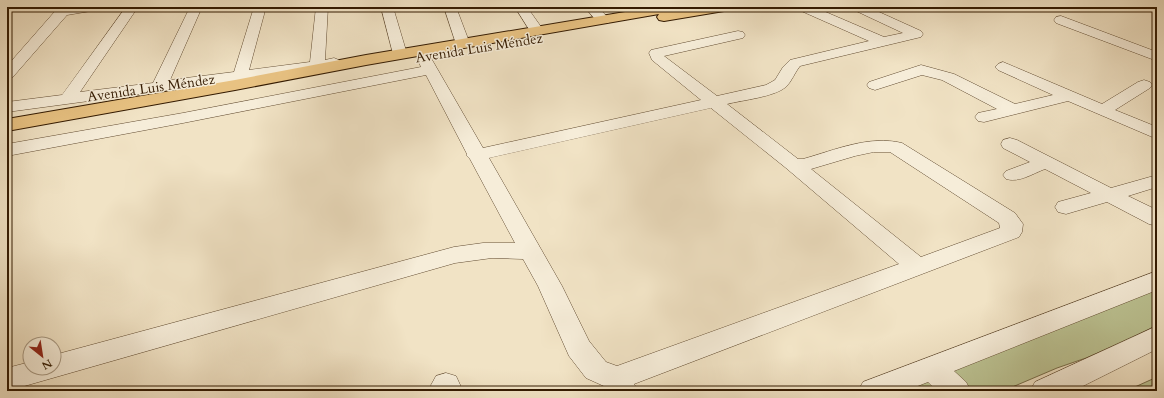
<svg xmlns="http://www.w3.org/2000/svg" width="1164" height="398" font-family="Cardo,serif">
<style>
.green{fill:#bcc393;stroke:#786e4a}
.lines{fill:none;stroke-linecap:round;stroke-linejoin:round}
.minor-casing{stroke:#624c32;stroke-width:1}
.major-casing{stroke:#331a01;stroke-width:2}
.minor{fill:#f6edd9;fill-rule:evenodd}
.major{fill:#e8c282;fill-rule:evenodd}
.labels{text-anchor:middle;dominant-baseline:central;stroke-width:3;stroke-linejoin:round;paint-order:stroke}
.far-street-label{font-size:14px;fill:#331a01;stroke:#f6edd9}
</style>
<rect width="100%" height="100%" fill="#f1e3c5"/>
<filter id="stains"><feTurbulence type="fractalNoise" baseFrequency=".005" numOctaves="4"/><feColorMatrix values="0 0 0 0 .2 0 0 0 0 .09 0 0 0 0 .02 0 0 0 .5 -.17"/></filter>
<radialGradient id="worn" r=".72"><stop offset=".6" stop-color="#630" stop-opacity="0"/><stop offset="1" stop-color="#630" stop-opacity=".3"/></radialGradient>
<path class="green" d="M 1157,284 L 1157,325 L 1128,340 L 1086,358 L 1057,368 L 1003,391 L 964,391 L 942,371 Z
M 937,373 L 956,391 L 888,391 Z
M 1157,377 L 1157,391 L 1126,391 Z"/>
<g class="lines">
<g class="minor-casing">
<path id="minor" d="M 66,7 L 99,7 L 97,10 L 67,15 L 12,78 L 7,80 L 7,66 L 57,9 Z
M 126,7 L 138,7 L 80,92 L 153,83 L 190,7 L 202,7 L 170,80 L 234,72 L 254,7 L 266,7 L 249,70 L 310,62 L 316,7 L 328,7 L 325,60 L 334,58 L 339,60 L 342,63 L 339,66 L 334,68 L 7,112 L 7,102 L 62,95 Z
M 381,7 L 393,7 L 407,54 L 405,57 L 400,58 L 395,57 L 393,54 Z
M 444,7 L 456,7 L 470,44 L 468,47 L 463,48 L 458,47 L 456,44 Z
M 515,7 L 527,7 L 544,31 L 542,34 L 532,34 Z
M 585,7 L 598,7 L 610,20 L 608,23 L 598,23 Z
M 797,7 L 814,7 L 884,37 L 903,33 L 854,10 L 852,7 L 868,7 L 921,31 L 923,34 L 921,37 L 800,66 C 795,72 792,81 786,87 C 774,97 743,100 727,104 L 798,159 L 803,159 C 835,150 869,135 902,143 L 1015,213 L 1023,224 L 1022,232 L 1019,237 L 634,384 L 638,391 L 608,391 L 606,387 L 586,378 L 569,356 L 538,286 L 523,259 L 492,258 L 455,263 L 7,391 L 7,368 L 30,362 L 30,368 L 54,368 L 54,355 L 454,247 L 483,243 L 515,243 L 470,159 L 466,155 L 467,154 L 426,75 L 183,123 L 7,156 L 7,144 L 183,113 L 421,67 L 417,58 L 419,55 L 424,54 L 429,55 L 431,58 L 483,148 L 701,100 L 652,60 L 649,53 L 651,50 L 738,31 L 743,32 L 745,35 L 743,38 L 664,56 L 717,96 L 766,85 L 775,80 L 783,67 L 790,60 L 869,41 L 799,10 ZM 711,108 L 786,168 L 899,264 L 617,366 L 606,362 L 589,341 L 562,286 L 489,158 ZM 874,152 L 890,152 L 999,223 L 1000,228 L 921,257 L 811,169 L 855,156 Z
M 1061,16 L 1157,52 L 1157,61 L 1056,23 L 1054,20 L 1056,17 Z
M 1003,62 L 1102,104 L 1138,82 L 1144,80 L 1150,82 L 1152,85 L 1150,88 L 1115,110 L 1157,127 L 1157,139 L 1068,101 L 984,122 L 978,121 L 975,117 L 978,113 L 997,109 L 942,80 L 922,75 L 875,90 L 869,88 L 867,85 L 869,82 L 921,65 L 954,74 L 1015,104 L 1053,95 L 998,70 L 995,67 L 998,64 Z
M 1010,138 L 1017,140 L 1111,188 L 1157,175 L 1157,187 L 1128,196 L 1157,210 L 1157,226 L 1149,224 L 1107,202 L 1066,214 L 1058,212 L 1055,207 L 1058,202 L 1091,193 L 1045,169 C 1032,174 1019,183 1006,179 L 1003,175 L 1006,171 L 1030,162 L 1003,148 L 1001,144 L 1003,140 Z
M 1157,271 L 1157,290 L 954,371 L 966,382 L 971,391 L 937,391 L 928,382 L 905,391 L 858,391 L 863,382 Z
M 1157,326 L 1157,349 L 1073,391 L 1030,391 L 1035,382 Z
M 446,373 L 456,376 L 463,391 L 433,391 L 431,385 L 436,376 Z"/>
</g>
<g class="major-casing">
<path id="major" d="M 655,7 L 686,7 L 684,10 L 700,7 L 731,7 L 729,10 L 724,11 L 664,21 L 659,20 L 657,17 L 659,14 L 366,65 L 235,90 L 7,131 L 7,119 L 235,80 L 366,55 Z"/>
</g>
<use href="#minor" class="minor"/>
<use href="#major" class="major"/>
</g>
<g class="labels">
<g class="far-street-label">
<text transform="translate(479 48) rotate(-9)">Avenida Luis Méndez</text>
<text transform="translate(151 88) rotate(-8)">Avenida Luis Méndez</text>
</g>
</g>
<rect width="1164" height="398" fill="none" stroke="#f1e3c5" stroke-width="24"/>
<rect x="8" y="8" width="1148" height="382" fill="none" stroke="#331a01" stroke-width="2"/>
<rect x="12" y="12" width="1140" height="374" fill="none" stroke="#331a01"/>
<g transform="translate(42 356) rotate(150)"><circle r="19" fill="#f6edd9" stroke="#a89983"/>
<path d="M0-3L7 15L0 10L-7 15Z" fill="#8f2418"/>
<text y="-6" font-size="11" font-weight="bold" text-anchor="middle" fill="#331a01">N</text>
</g>
<rect width="100%" height="100%" filter="url(#stains)"/>
<rect width="100%" height="100%" fill="url(#worn)"/>
</svg>
